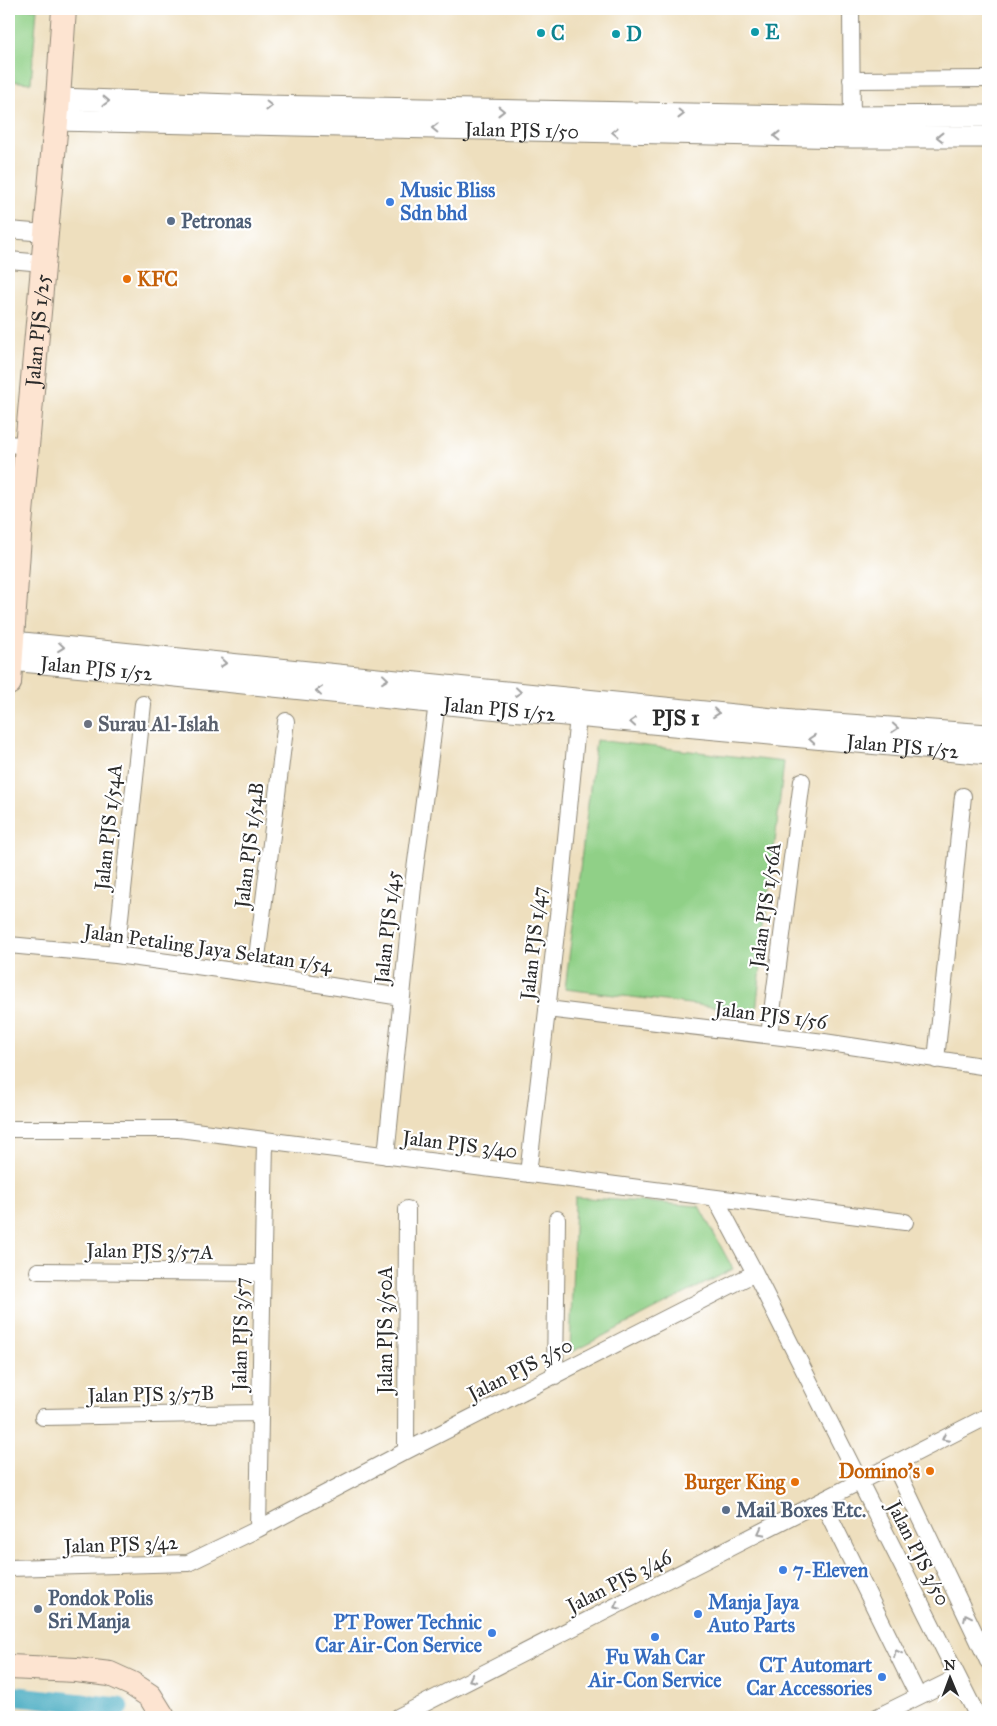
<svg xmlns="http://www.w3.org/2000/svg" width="997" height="1726" font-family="'IM FELL Great Primer',serif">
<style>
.green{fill:#90d087;stroke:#5e7e59}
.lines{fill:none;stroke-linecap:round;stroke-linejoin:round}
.canal{stroke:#3fa8bf;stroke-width:19}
.minor-casing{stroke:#8c8574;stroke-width:18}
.tertiary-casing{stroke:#8c8574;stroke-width:23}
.secondary-casing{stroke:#8c8574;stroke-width:26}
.minor{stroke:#fff;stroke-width:16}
.tertiary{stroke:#fff;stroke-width:21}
.secondary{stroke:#fde4d1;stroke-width:24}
.oneway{stroke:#a0a0a0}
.culture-dot{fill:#0f9aa8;stroke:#fff;stroke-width:2}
.shop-dot{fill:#3f7fe0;stroke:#fff;stroke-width:2}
.service-dot{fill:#5c6f8a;stroke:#fff;stroke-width:2}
.food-dot{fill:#e8710a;stroke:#fff;stroke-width:2}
.worship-dot{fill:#6b7280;stroke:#fff;stroke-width:2}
.labels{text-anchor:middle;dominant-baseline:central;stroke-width:4.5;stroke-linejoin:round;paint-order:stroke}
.culture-label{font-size:20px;font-weight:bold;fill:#0d838f;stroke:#fff;text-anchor:start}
.street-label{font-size:20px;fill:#2b2b2b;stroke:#fff}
.shop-label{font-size:20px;font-weight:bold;fill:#366cbe;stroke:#fff;text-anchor:start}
.service-label{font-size:20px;font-weight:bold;fill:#4e5e75;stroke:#fff;text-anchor:start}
.food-label{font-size:20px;font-weight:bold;fill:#c56008;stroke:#fff;text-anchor:end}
.worship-label{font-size:20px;font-weight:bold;fill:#5b616d;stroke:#fff;text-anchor:start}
.quarter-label{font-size:22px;font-weight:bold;fill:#2b2b2b;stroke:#fff}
</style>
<rect width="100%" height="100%" fill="#fff"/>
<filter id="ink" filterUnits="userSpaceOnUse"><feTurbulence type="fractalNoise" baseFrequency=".02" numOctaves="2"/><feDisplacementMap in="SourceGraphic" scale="10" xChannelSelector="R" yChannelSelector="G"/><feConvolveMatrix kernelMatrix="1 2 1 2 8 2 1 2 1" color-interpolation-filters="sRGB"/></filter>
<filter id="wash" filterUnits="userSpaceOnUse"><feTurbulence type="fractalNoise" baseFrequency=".0096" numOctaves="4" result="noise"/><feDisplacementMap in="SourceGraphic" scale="20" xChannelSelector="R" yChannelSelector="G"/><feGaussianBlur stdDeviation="1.12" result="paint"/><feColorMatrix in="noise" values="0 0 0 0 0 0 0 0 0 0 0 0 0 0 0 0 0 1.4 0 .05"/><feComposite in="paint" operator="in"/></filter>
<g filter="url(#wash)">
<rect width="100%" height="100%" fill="#eedfbe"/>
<path class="green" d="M 9,9 L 37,9 L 31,83 L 9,81 Z
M 596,740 L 784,762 L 756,1012 L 565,989 Z
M 575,1197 L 699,1206 L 733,1269 L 570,1353 Z"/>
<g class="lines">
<path class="canal" d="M 9,1695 L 119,1707"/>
</g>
</g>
<g filter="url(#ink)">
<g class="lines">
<g class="minor-casing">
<path id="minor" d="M 851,9 L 852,127
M 851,80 L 988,79
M 9,230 L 45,233
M 9,260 L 43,263
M 9,444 L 27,446
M 9,945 L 116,955 L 255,974 L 401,997
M 116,955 L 143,704
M 255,974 L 286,721
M 547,1009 L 824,1042 L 988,1067
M 769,1035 L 802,781
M 936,1060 L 963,796
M 9,1129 L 179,1129 L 905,1222
M 386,1156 L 414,877 L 437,703
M 528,1174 L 561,890 L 578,716
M 715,1198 L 755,1273 L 978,1717
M 38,1271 L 262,1273
M 555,1376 L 557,1219
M 43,1417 L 259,1413
M 406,1451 L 407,1209
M 894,1464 L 988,1661
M 822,1501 L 918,1696
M 258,1529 L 265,1140
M 9,1568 L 188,1563 L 258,1529 L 406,1451 L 755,1273
M 398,1717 L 988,1416
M 877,1717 L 958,1677"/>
</g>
<g class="tertiary-casing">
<g id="tertiary">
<path d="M 58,99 L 263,106 L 852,117 L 988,116"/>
<path id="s1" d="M 56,120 L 852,137 L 988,137"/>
<path d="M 13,642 L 793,721 L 988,735"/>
<path id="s2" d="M 11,660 L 147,673 L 468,706 L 988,754"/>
</g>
</g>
<g class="secondary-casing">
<g id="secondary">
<path id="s3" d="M 9,683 L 19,536 L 58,99 L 64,9"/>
<path d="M 9,1667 L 76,1670 L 110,1674 L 132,1684 L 150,1696 L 163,1717"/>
</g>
</g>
<use href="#minor" class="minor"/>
<use href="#tertiary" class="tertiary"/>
<use href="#secondary" class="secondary"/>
</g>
<defs><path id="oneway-chevron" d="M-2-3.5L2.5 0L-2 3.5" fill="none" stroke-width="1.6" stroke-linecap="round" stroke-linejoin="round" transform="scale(1.25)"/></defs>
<g class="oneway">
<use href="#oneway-chevron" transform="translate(106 101) rotate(2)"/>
<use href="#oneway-chevron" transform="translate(269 106) rotate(1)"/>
<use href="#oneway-chevron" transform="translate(501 111) rotate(1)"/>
<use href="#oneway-chevron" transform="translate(681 114) rotate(1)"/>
<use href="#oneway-chevron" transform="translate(435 128) rotate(-179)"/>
<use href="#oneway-chevron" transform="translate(615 132) rotate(-179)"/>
<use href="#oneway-chevron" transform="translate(777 136) rotate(-179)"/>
<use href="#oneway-chevron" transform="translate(940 137) rotate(180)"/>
<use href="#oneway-chevron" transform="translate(61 647) rotate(6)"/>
<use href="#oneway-chevron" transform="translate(223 663) rotate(6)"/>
<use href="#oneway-chevron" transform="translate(385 679) rotate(6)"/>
<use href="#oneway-chevron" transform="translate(319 691) rotate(-174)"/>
<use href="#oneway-chevron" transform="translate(518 692) rotate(6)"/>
<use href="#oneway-chevron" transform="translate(716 713) rotate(6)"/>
<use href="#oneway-chevron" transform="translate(633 722) rotate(-175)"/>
<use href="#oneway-chevron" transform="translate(895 728) rotate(4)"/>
<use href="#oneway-chevron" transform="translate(812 739) rotate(-175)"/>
<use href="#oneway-chevron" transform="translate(945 1438) rotate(153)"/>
<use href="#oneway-chevron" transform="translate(761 1532) rotate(153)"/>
<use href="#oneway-chevron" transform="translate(617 1606) rotate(153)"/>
<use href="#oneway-chevron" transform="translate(967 1617) rotate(-116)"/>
<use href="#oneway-chevron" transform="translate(897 1653) rotate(-116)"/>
<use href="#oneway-chevron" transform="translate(472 1679) rotate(153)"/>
</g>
</g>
<g class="culture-dot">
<circle cx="755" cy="32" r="5"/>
<circle cx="541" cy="33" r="5"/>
<circle cx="616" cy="34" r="5"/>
</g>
<g class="shop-dot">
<circle cx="390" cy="202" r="5"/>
<circle cx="783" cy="1570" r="5"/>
<circle cx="698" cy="1614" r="5"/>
<circle cx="492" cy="1633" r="5"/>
<circle cx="655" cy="1637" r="5"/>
<circle cx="882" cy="1677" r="5"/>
</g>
<g class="service-dot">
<circle cx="171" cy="221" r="5"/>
<circle cx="726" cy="1510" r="5"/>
<circle cx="38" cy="1609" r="5"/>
</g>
<g class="food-dot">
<circle cx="127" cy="279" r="5"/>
<circle cx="930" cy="1471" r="5"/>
<circle cx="795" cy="1482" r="5"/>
</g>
<circle class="worship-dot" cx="88" cy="724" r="5"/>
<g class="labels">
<g class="culture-label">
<text x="765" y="32">E</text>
<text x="551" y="33">C</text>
<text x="626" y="34">D</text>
</g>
<g class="street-label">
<text stroke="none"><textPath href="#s1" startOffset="466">Jalan PJS 1/50</textPath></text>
<text stroke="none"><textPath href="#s3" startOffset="354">Jalan PJS 1/25</textPath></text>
<text stroke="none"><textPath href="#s2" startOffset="86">Jalan PJS 1/52</textPath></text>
<text stroke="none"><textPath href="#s2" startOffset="491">Jalan PJS 1/52</textPath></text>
<text stroke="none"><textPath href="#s2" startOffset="896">Jalan PJS 1/52</textPath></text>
<text transform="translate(108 827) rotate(-84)">Jalan PJS 1/54A</text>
<text transform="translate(249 845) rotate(-83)">Jalan PJS 1/54B</text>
<text transform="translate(765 905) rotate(-82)">Jalan PJS 1/56A</text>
<text transform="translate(387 927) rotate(-84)">Jalan PJS 1/45</text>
<text transform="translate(533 943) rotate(-84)">Jalan PJS 1/47</text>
<text transform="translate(208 948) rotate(8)">Jalan Petaling Jaya Selatan 1/54</text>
<text transform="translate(771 1015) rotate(7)">Jalan PJS 1/56</text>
<text transform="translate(460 1144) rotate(7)">Jalan PJS 3/40</text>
<text transform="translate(150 1251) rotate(1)">Jalan PJS 3/57A</text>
<text transform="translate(385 1330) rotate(-90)">Jalan PJS 3/50A</text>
<text transform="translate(240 1334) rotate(-89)">Jalan PJS 3/57</text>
<text transform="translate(520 1369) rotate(-27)">Jalan PJS 3/50</text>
<text transform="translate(151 1394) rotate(-1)">Jalan PJS 3/57B</text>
<text transform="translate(121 1544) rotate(-2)">Jalan PJS 3/42</text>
<text transform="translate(919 1553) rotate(63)">Jalan PJS 3/50</text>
<text transform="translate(619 1581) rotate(-27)">Jalan PJS 3/46</text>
</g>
<g class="shop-label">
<text x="400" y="190">Music Bliss<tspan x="400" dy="23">Sdn bhd</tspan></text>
<text x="793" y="1570">7-Eleven</text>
<text x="708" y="1602">Manja Jaya<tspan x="708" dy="23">Auto Parts</tspan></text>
<text x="482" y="1622" text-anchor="end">PT Power Technic<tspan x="482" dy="23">Car Air-Con Service</tspan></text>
<text x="655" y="1657" text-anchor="middle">Fu Wah Car<tspan x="655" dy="23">Air-Con Service</tspan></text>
<text x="872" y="1665" text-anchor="end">CT Automart<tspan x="872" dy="23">Car Accessories</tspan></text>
</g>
<g class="service-label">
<text x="181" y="221">Petronas</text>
<text x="736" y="1510">Mail Boxes Etc.</text>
<text x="48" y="1598">Pondok Polis<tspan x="48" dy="23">Sri Manja</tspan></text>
</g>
<g class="food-label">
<text x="137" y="279" text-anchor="start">KFC</text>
<text x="920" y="1471">Domino's</text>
<text x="785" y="1482">Burger King</text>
</g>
<g class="worship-label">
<text x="98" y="724">Surau Al-Islah</text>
</g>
<g class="quarter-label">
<text x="676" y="717">PJS 1</text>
</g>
</g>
<rect width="997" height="1726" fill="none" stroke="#fff" stroke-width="30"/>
<g transform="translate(950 1678) rotate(359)" stroke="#ffffff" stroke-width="4" paint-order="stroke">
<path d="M0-4L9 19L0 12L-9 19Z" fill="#2b2b2b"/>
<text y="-8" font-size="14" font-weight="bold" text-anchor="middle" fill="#2b2b2b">N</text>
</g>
</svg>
